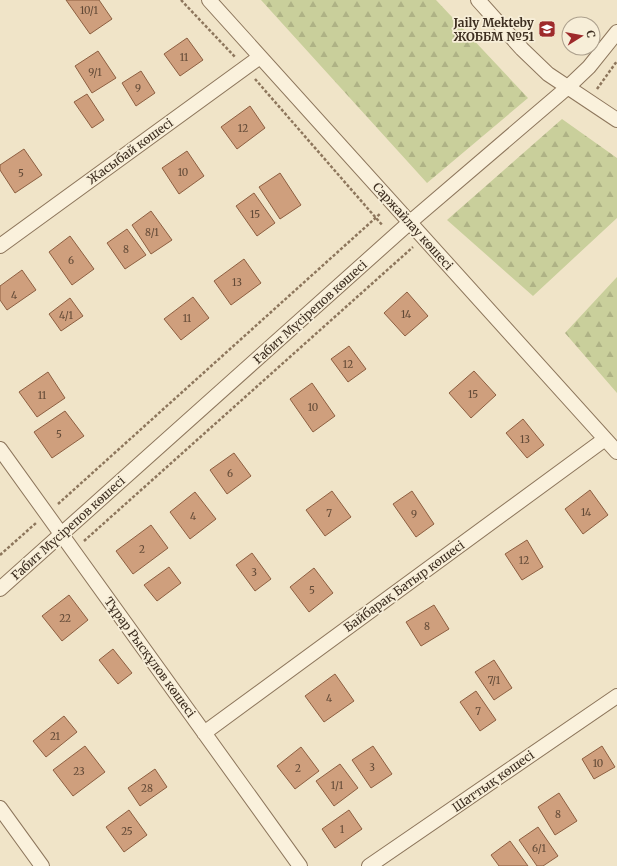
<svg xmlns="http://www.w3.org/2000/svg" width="617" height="866" font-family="Merriweather,serif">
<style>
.forest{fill:url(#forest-firs)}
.building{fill:#cf9f7d;stroke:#8d5f41}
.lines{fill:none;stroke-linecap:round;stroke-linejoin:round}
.minor-casing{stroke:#8d765c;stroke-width:16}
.path{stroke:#8d765c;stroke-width:2.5;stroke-dasharray:3 2;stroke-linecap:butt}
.minor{stroke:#faf1dc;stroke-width:14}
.labels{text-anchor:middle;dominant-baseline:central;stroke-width:3.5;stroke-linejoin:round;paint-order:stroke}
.number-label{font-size:10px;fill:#624a37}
.poi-label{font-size:12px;font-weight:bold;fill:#3d2e20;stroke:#f7eed8;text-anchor:end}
.street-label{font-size:12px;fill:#3d2e20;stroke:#f7eed8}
</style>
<defs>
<pattern id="forest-firs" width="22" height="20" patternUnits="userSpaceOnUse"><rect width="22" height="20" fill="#c9cf9b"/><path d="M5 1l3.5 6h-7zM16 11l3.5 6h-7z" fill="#aeb285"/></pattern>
</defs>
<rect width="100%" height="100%" fill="#f0e4c8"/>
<path class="forest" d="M 261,0 L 436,0 L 528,98 L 427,183 Z
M 562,119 L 617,158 L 617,218 L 533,296 L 447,220 Z
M 617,277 L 617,393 L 565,333 Z"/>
<path class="building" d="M 66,0 L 99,0 L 112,19 L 90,34 Z
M 187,38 L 203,60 L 180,76 L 164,54 Z
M 98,51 L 116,78 L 92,93 L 75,66 Z
M 141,71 L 155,93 L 136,106 L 122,83 Z
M 87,94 L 104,120 L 92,128 L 74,102 Z
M 250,106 L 265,128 L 237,149 L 221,127 Z
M 24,149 L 42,175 L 15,193 L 0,170 L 0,165 Z
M 187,151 L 204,176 L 179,194 L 162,168 Z
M 280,173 L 301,205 L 280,219 L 259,187 Z
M 254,193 L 275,223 L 257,236 L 236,206 Z
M 151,211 L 172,240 L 151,254 L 132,225 Z
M 127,229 L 146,255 L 125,269 L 107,243 Z
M 70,236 L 94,269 L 72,285 L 49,252 Z
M 244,259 L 261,283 L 231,305 L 214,281 Z
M 22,270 L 36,290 L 7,310 L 0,300 L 0,286 Z
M 407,292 L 428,316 L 405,336 L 384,313 Z
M 193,297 L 209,318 L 181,340 L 164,319 Z
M 70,298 L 83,316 L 61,331 L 49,314 Z
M 349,346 L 366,369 L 348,382 L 331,359 Z
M 474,371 L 496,395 L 471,418 L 449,393 Z
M 48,372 L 65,398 L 37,417 L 19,392 Z
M 312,383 L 335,416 L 313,432 L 290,399 Z
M 65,411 L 84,436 L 52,458 L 34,432 Z
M 523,419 L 544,445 L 527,458 L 506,433 Z
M 234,453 L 251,476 L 227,494 L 210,470 Z
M 590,490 L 608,515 L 583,534 L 565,509 Z
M 332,491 L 351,517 L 325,536 L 306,510 Z
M 412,491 L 434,524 L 416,537 L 393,504 Z
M 195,492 L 216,519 L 190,539 L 170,512 Z
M 151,525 L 168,548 L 133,574 L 116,551 Z
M 527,540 L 543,567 L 522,580 L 505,554 Z
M 252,553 L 271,579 L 255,591 L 236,565 Z
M 169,567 L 181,583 L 157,601 L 144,585 Z
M 314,568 L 333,593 L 309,612 L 290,587 Z
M 69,595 L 88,620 L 62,641 L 42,616 Z
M 434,605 L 449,629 L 421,646 L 406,622 Z
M 113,649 L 132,673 L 118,684 L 99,660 Z
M 494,660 L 512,688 L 494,700 L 475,672 Z
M 335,674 L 354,701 L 324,722 L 305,696 Z
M 476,691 L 496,720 L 480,731 L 460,702 Z
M 64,716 L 77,732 L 46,757 L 33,741 Z
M 85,746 L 105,772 L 73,796 L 53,770 Z
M 373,746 L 392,774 L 371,788 L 352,760 Z
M 602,746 L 615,767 L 594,779 L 582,759 Z
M 301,747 L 319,771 L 295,789 L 277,766 Z
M 340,764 L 358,788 L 334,806 L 316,781 Z
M 155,769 L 167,787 L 140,806 L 128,788 Z
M 559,793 L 577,821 L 555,835 L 538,807 Z
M 129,810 L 147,835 L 124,852 L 106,827 Z
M 349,810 L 362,829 L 335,848 L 322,829 Z
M 538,827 L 558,856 L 543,866 L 537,866 L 519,840 Z
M 510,841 L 528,866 L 499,866 L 491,855 Z"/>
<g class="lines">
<g class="minor-casing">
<path id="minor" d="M 209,0 L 617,452
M 478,0 L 522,49 L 548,74 L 617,120
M 0,246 L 260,57
M 0,449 L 300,866
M 0,589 L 409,223 L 568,87 L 589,67 L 617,32
M 204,733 L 605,439
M 0,808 L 42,866
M 369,866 L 617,696"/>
</g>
<path class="path" d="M 181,0 L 236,58
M 255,79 L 383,226
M 597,89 L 617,61
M 58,504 L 381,213
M 84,541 L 413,247
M 0,555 L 36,523"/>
<use href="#minor" class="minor"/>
</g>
<defs>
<g id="school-square" transform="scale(0.9)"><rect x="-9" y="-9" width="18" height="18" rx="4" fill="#9e2a2b" stroke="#f7eed8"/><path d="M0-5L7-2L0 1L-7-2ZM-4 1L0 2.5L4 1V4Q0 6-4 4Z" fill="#fff"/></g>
</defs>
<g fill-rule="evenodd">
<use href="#school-square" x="547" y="29"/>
</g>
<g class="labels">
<g class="number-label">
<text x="89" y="10">10/1</text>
<text x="184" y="57">11</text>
<text x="95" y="72">9/1</text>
<text x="138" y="88">9</text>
<text x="243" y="128">12</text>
<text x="183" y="172">10</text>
<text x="21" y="173">5</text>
<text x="255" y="214">15</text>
<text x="152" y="232">8/1</text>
<text x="126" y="249">8</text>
<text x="71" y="260">6</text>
<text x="237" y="282">13</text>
<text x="14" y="295">4</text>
<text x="406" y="314">14</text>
<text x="66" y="315">4/1</text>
<text x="187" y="318">11</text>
<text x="348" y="364">12</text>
<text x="473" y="394">15</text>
<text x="42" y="395">11</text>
<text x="313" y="407">10</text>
<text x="59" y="434">5</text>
<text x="525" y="439">13</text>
<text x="230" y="473">6</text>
<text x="586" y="512">14</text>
<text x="329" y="513">7</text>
<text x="414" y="514">9</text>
<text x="193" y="516">4</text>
<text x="142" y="549">2</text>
<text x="524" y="560">12</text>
<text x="254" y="572">3</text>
<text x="312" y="590">5</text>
<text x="65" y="618">22</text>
<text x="427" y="626">8</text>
<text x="494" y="680">7/1</text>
<text x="329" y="698">4</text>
<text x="478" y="711">7</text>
<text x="55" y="736">21</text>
<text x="598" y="763">10</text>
<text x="372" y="767">3</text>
<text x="298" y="768">2</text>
<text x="79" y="771">23</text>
<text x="337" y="785">1/1</text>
<text x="147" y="788">28</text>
<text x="558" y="814">8</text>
<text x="342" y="829">1</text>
<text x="127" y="831">25</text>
<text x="539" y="848">6/1</text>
</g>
<g class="poi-label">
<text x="534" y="22">Jaily Mekteby<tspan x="534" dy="14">ЖОББМ №51</tspan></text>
</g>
<g class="street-label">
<text transform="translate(130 151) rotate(-36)">Жасыбай көшесі</text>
<text transform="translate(413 226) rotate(48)">Саржайлау көшесі</text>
<text transform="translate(310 312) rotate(-42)">Ғабит Мүсірепов көшесі</text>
<text transform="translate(68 528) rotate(-42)">Ғабит Мүсірепов көшесі</text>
<text transform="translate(404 586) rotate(-36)">Байбарақ Батыр көшесі</text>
<text transform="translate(150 657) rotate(54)">Тұрар Рысқұлов көшесі</text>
<text transform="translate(493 781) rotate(-35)">Шаттық көшесі</text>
</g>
</g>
<g transform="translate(581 36) rotate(79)"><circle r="19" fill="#f7eed8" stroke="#ada18e"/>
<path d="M0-3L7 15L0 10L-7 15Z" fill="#9e2a2b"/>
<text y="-6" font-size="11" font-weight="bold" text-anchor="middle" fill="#3d2e20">С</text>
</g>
</svg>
